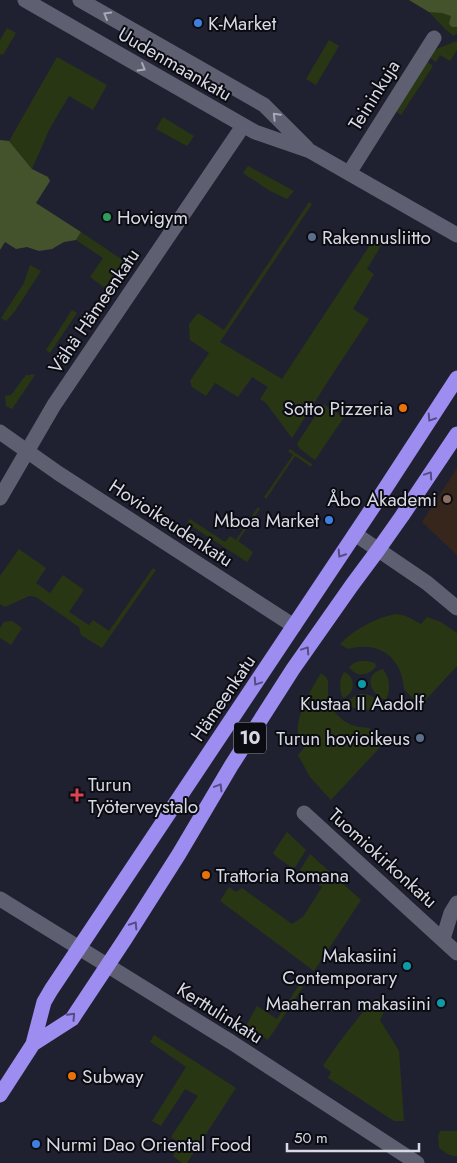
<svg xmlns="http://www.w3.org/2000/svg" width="457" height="1163" font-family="Jost,sans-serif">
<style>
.industrial{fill:#36261c}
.green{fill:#293613}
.forest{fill:#44532c}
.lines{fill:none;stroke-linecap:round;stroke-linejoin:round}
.street{stroke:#5e6072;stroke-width:15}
.secondary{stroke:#5e6072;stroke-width:15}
.highway{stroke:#9d8df1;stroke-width:15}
.oneway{stroke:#a7a9b6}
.oneway2{stroke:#544c82}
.shop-dot{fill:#3f7fe0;stroke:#0b0b12;stroke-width:2}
.leisure-dot{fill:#2e9e5b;stroke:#0b0b12;stroke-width:2}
.service-dot{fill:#5c6f8a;stroke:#0b0b12;stroke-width:2}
.food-dot{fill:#e8710a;stroke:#0b0b12;stroke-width:2}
.education-dot{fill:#8d6e63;stroke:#0b0b12;stroke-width:2}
.culture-dot{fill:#0f9aa8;stroke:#0b0b12;stroke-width:2}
.health-dot{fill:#e0444e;stroke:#0b0b12;stroke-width:2}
.labels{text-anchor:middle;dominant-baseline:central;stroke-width:4;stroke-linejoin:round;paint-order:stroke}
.shield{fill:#0b0b12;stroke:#9a9ba5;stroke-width:1}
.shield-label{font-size:18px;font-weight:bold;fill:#d8d9e4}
.poi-label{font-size:19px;fill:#d8d9e4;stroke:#0b0b12;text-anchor:start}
.street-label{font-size:19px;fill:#d8d9e4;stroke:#0b0b12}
</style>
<rect width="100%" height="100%" fill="#202130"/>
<path class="industrial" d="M 457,468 L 457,555 L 422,522 Z"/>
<path class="green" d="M 409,0 L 457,0 L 457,33 L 454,36 L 445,29 L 429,12 Z
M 7,28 L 16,33 L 3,55 L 0,54 L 0,40 Z
M 329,40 L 339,46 L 316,85 L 306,79 Z
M 457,41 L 457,50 L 450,61 L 440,55 L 436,62 L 427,56 L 434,50 Z
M 57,57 L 107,85 L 93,110 L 69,96 L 50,128 L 32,169 L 9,141 Z
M 425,60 L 433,66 L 401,115 L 392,109 Z
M 163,117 L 194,136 L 187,146 L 156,129 Z
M 248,166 L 294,191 L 287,199 L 270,191 L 243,173 Z
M 309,202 L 312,204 L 220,342 L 282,379 L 374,239 L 382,244 L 367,269 L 374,274 L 353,309 L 369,319 L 330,378 L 292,438 L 266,403 L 260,399 L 268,387 L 252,377 L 238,397 L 215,383 L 206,396 L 192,387 L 190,381 L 209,353 L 190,340 L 189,324 L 198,313 L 224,330 Z
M 81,232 L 124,261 L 105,288 L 90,277 L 103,258 L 76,240 Z
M 30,265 L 41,271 L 15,311 L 6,321 L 1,318 L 24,283 Z
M 72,310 L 77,313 L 50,353 L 46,350 Z
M 32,374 L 35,375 L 12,409 L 6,406 L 5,396 L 11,395 L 26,375 L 30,375 Z
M 323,404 L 344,417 L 315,460 L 300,449 L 297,444 Z
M 290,449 L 312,464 L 311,467 L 295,456 L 266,499 L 264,497 L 293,455 L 288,451 Z
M 258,507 L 260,509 L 238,541 L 253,552 L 247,562 L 187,523 L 190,519 L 225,542 L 230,536 L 236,540 Z
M 19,549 L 46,568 L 36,583 L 50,593 L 63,575 L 84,590 L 69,612 L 89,625 L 93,620 L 109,631 L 153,568 L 156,570 L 102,648 L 81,635 L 79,627 L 36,597 L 29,596 L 5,607 L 0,604 L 0,576 Z
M 396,614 L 406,616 L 421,624 L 427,617 L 441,622 L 457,633 L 457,666 L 420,706 L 404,689 C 402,658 380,640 348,649 L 340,644 C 355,629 375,618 396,614 Z
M 12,621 L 22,628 L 11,645 L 0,638 L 0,628 L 4,622 Z
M 360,661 L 367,661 L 375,663 L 376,666 C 369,676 356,678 349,667 L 354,663 Z
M 383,669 C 390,679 391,688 386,700 C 369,694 363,674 383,669 Z
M 344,672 C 357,677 355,694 343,698 C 339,689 339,680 344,672 Z
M 321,673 L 326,677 L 328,681 L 328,697 L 330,705 L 337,715 L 344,721 L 351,725 L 359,727 L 369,728 L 385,742 L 331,800 L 310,777 L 298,755 L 304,748 C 302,743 298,738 298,733 C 296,715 312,688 321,673 Z
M 360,694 C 369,694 378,696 378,707 C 367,712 358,712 348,704 C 349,698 354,696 360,694 Z
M 287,832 L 306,850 L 294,869 L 278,858 L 273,853 Z
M 310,854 L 361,900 L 314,971 L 220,901 L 229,887 L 236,892 L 242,888 L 292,924 L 303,917 L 322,887 L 309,878 L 308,873 L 299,872 Z
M 299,985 L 303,987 L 268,1040 L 246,1026 L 257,1006 L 277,1019 Z
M 376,999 L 385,1003 L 386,1008 L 380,1020 L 399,1051 L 404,1121 L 394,1121 L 328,1078 L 331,1072 L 323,1066 C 337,1043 355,1023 372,1000 Z
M 154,1035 L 236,1088 L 187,1163 L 182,1163 L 173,1156 L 180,1143 L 171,1137 L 198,1096 L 185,1089 L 161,1126 L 152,1121 L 186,1067 L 150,1042 Z
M 440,1131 L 457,1131 L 457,1156 C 450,1157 445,1152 439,1148 L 438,1136 Z"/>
<path class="forest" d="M 409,0 L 457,0 L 457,27 L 452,27 L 449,24 L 451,16 L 442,13 L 429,12 Z
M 0,140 L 9,141 L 32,169 L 48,177 L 50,181 L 36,203 L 81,232 L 76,240 L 64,242 L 52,249 L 39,251 L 27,247 L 16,249 L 5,242 L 0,250 Z"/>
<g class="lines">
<path class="street" d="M 349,173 L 434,38
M 0,432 L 58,473 L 294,626
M 0,498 L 54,405 L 243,126
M 355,534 L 427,583 L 457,608
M 304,813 L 457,953
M 0,899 L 231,1042 L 417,1163
M 443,939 L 451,913 L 457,903"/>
<path class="secondary" d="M 25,0 L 255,132 L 310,151 L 457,235
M 80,0 L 264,105 L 307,148"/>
<path class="highway" d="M 33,1044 L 72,1019 L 125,939 L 179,854 L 231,766 L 293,669 L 352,585 L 378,550 L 402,516 L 457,434
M 0,1095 L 33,1044 L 44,1002 L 51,990 L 379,498 L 457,378"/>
</g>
<defs><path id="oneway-chevron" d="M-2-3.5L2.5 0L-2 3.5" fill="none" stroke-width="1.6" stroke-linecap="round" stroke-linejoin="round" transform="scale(1.25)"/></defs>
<g class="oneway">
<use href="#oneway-chevron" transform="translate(107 15) rotate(-150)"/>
<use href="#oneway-chevron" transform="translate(142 68) rotate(30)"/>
<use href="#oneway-chevron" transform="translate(276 116) rotate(-135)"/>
</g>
<g class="oneway2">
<use href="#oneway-chevron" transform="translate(431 418) rotate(123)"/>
<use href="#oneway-chevron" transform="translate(429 475) rotate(-56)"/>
<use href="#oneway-chevron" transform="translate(341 554) rotate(123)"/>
<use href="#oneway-chevron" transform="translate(306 650) rotate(-56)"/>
<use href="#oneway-chevron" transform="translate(257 682) rotate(124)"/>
<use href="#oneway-chevron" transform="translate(219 787) rotate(-59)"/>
<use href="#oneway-chevron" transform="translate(134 925) rotate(-58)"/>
<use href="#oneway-chevron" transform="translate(72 1016) rotate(-47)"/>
</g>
<g class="shop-dot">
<circle cx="198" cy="23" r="5"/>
<circle cx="329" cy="520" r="5"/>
<circle cx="36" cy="1144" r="5"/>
</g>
<circle class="leisure-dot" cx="107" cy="217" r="5"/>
<g class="service-dot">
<circle cx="312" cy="237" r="5"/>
<circle cx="420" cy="738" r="5"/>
</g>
<g class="food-dot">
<circle cx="403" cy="408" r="5"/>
<circle cx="206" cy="875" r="5"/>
<circle cx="72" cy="1076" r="5"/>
</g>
<circle class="education-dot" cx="447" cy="499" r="5"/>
<g class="culture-dot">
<circle cx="362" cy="684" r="5"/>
<circle cx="407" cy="966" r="5"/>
<circle cx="441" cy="1003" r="5"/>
</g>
<path class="health-dot" d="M74.5 787.5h5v5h5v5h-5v5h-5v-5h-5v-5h5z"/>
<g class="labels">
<rect class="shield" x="234" y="722.5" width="32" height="31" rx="4"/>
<g class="shield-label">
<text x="250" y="738">10</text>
</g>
<g class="poi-label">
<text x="208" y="23">K-Market</text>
<text x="117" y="217">Hovigym</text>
<text x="322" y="237">Rakennusliitto</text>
<text x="393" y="408" text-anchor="end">Sotto Pizzeria</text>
<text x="437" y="499" text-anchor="end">Åbo Akademi</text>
<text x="319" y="520" text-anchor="end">Mboa Market</text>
<text x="362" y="703" text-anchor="middle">Kustaa II Aadolf</text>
<text x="410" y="738" text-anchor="end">Turun hovioikeus</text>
<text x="88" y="784">Turun<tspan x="88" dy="22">Työterveystalo</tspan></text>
<text x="216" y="875">Trattoria Romana</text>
<text x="397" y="955" text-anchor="end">Makasiini<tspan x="397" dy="22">Contemporary</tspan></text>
<text x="431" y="1003" text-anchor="end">Maaherran makasiini</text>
<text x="82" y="1076">Subway</text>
<text x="46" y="1144">Nurmi Dao Oriental Food</text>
</g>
<g class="street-label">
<text transform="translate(175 64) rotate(30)">Uudenmaankatu</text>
<text transform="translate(374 95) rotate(-58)">Teininkuja</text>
<text transform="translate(94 311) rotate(-56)">Vähä Hämeenkatu</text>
<text transform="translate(171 523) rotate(33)">Hovioikeudenkatu</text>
<text transform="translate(223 698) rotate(-56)">Hämeenkatu</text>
<text transform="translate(383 858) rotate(42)">Tuomiokirkonkatu</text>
<text transform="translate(220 1013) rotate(32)">Kerttulinkatu</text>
</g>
</g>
<path d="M287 1143v8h132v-8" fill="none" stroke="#d8d9e4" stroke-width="2.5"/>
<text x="294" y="1143" font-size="15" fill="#d8d9e4" stroke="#0b0b12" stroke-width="4" paint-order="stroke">50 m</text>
</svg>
